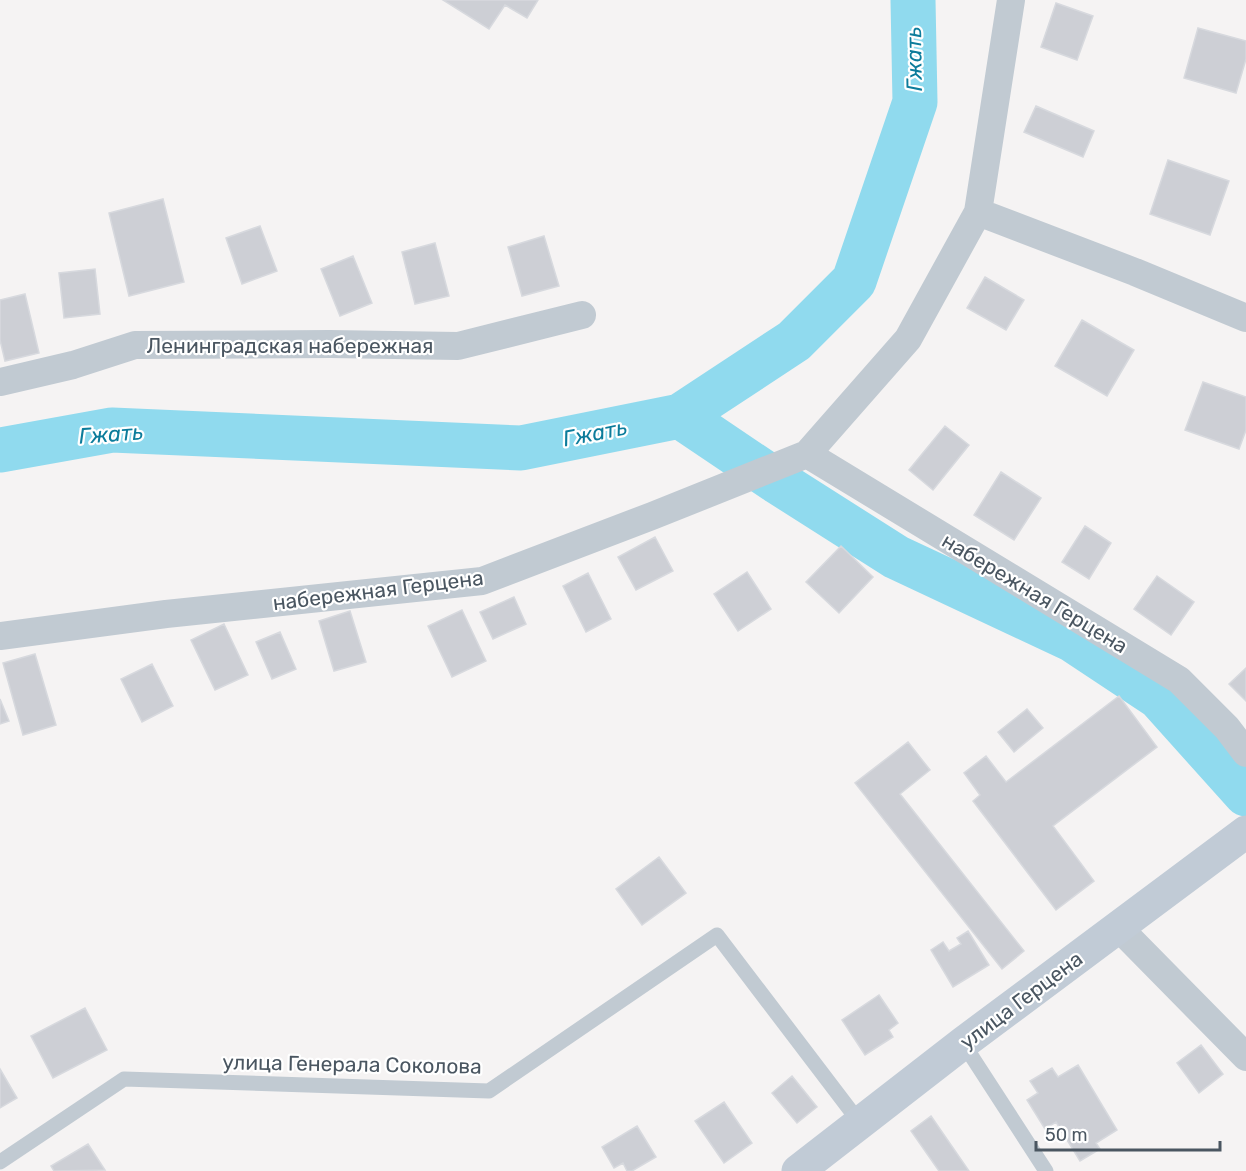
<svg xmlns="http://www.w3.org/2000/svg" width="1246" height="1171" font-family="Rubik,sans-serif">
<style>
.lines{fill:none;stroke-linecap:round;stroke-linejoin:round}
.river{stroke:#90daee;stroke-width:45}
.building{fill:#cdcfd5;stroke:#d7d9de;stroke-width:1.5}
.lane{stroke:#c1cad2;stroke-width:15}
.street{stroke:#c1cad2;stroke-width:28}
.secondary{stroke:#c1cbd6;stroke-width:33}
.labels{text-anchor:middle;dominant-baseline:central;stroke-width:4.5;stroke-linejoin:round;paint-order:stroke}
.street-label{font-size:21px;fill:#4a5661;stroke:#fff}
.water-label{font-size:22px;font-style:italic;fill:#0c7c9b;stroke:#fff}
</style>
<rect width="100%" height="100%" fill="#f5f3f3"/>
<g class="lines">
<path class="river" d="M 680,416 L 778,482 L 896,557 L 1073,640 L 1159,697 L 1246,794
M 0,450 L 112,430 L 521,448 L 680,416 L 794,341 L 854,281 L 915,102 L 913,0"/>
</g>
<path class="building" d="M 443,0 L 538,0 L 527,18 L 505,5 L 489,29 Z
M 1056,3 L 1093,16 L 1077,60 L 1041,47 Z
M 1198,28 L 1246,41 L 1246,59 L 1236,93 L 1184,78 Z
M 1036,106 L 1094,131 L 1083,157 L 1024,132 Z
M 1168,160 L 1229,181 L 1210,235 L 1150,214 Z
M 163,199 L 184,282 L 129,296 L 109,213 Z
M 260,226 L 277,271 L 242,284 L 226,238 Z
M 544,236 L 559,286 L 522,296 L 508,247 Z
M 435,243 L 449,296 L 415,304 L 402,252 Z
M 353,256 L 372,303 L 340,316 L 321,269 Z
M 95,269 L 100,314 L 64,318 L 59,273 Z
M 985,277 L 1024,300 L 1006,330 L 967,308 Z
M 25,294 L 39,353 L 5,361 L 0,340 L 0,300 Z
M 1082,320 L 1134,350 L 1107,396 L 1055,366 Z
M 1203,382 L 1246,397 L 1246,430 L 1239,449 L 1185,430 Z
M 945,426 L 969,445 L 933,490 L 909,470 Z
M 1001,472 L 1041,498 L 1014,540 L 974,515 Z
M 1085,526 L 1111,543 L 1089,579 L 1062,562 Z
M 655,537 L 673,571 L 636,590 L 618,557 Z
M 841,546 L 873,577 L 839,613 L 806,582 Z
M 747,572 L 771,609 L 738,631 L 714,594 Z
M 588,573 L 611,619 L 586,632 L 563,586 Z
M 1157,576 L 1194,602 L 1171,635 L 1134,609 Z
M 514,597 L 526,624 L 493,639 L 480,612 Z
M 462,610 L 486,661 L 452,677 L 428,626 Z
M 350,611 L 366,662 L 334,671 L 319,621 Z
M 224,624 L 248,675 L 215,690 L 191,640 Z
M 280,632 L 296,669 L 272,679 L 256,642 Z
M 35,654 L 56,725 L 23,735 L 3,663 Z
M 152,664 L 173,706 L 142,722 L 121,679 Z
M 1246,668 L 1246,701 L 1229,684 Z
M 1119,696 L 1157,747 L 1053,826 L 1094,881 L 1056,910 L 973,801 L 980,795 L 964,773 L 986,756 L 1006,782 Z
M 0,699 L 9,721 L 0,724 Z
M 1027,709 L 1043,728 L 1014,752 L 998,732 Z
M 908,742 L 930,770 L 900,794 L 1024,951 L 1002,969 L 855,783 Z
M 659,857 L 686,893 L 642,925 L 616,889 Z
M 968,931 L 989,965 L 953,987 L 931,950 L 943,942 L 949,951 L 961,944 L 957,938 Z
M 879,995 L 898,1023 L 889,1030 L 893,1037 L 865,1055 L 842,1020 Z
M 85,1008 L 107,1050 L 53,1078 L 31,1036 Z
M 1201,1045 L 1223,1074 L 1199,1093 L 1177,1063 Z
M 1078,1065 L 1117,1130 L 1096,1143 L 1100,1149 L 1080,1161 L 1056,1122 L 1045,1129 L 1027,1100 L 1038,1093 L 1030,1081 L 1052,1068 L 1058,1077 Z
M 0,1069 L 17,1098 L 0,1108 Z
M 792,1076 L 817,1107 L 797,1123 L 772,1093 Z
M 724,1102 L 752,1143 L 724,1163 L 695,1121 Z
M 931,1116 L 969,1171 L 939,1171 L 911,1131 Z
M 637,1126 L 656,1157 L 632,1171 L 627,1171 L 623,1163 L 614,1168 L 602,1147 Z
M 88,1144 L 105,1170 L 54,1171 L 51,1166 Z"/>
<g class="lines">
<path class="lane" d="M 963,1043 L 1046,1171
M 0,1162 L 124,1079 L 489,1091 L 717,935 L 860,1123"/>
<path class="street" d="M 978,212 L 1135,272 L 1246,318
M 0,382 L 73,365 L 135,345 L 330,344 L 458,346 L 582,315
M 807,454 L 1179,680 L 1227,728 L 1246,753
M 0,636 L 166,614 L 482,581 L 652,516 L 807,454 L 908,339 L 978,212 L 1011,0
M 1119,928 L 1246,1057"/>
<path class="secondary" d="M 798,1171 L 963,1043 L 1246,832"/>
</g>
<g class="labels">
<g class="street-label">
<text x="290" y="345">Ленинградская набережная</text>
<text transform="translate(378 590) rotate(-7)">набережная Герцена</text>
<text transform="translate(1035 593) rotate(31)">набережная Герцена</text>
<text transform="translate(1021 1000) rotate(-37)">улица Герцена</text>
<text transform="translate(352 1064) rotate(1)">улица Генерала Соколова</text>
</g>
<g class="water-label">
<text transform="translate(914 59) rotate(-91)">Гжать</text>
<text transform="translate(595 433) rotate(-11)">Гжать</text>
<text transform="translate(111 434) rotate(-4)">Гжать</text>
</g>
</g>
<path d="M1036 1141v9h184v-9" fill="none" stroke="#4a5661" stroke-width="3"/>
<text x="1045" y="1141" font-size="18" fill="#4a5661" stroke="#ffffff" stroke-width="4.5" paint-order="stroke">50 m</text>
</svg>
